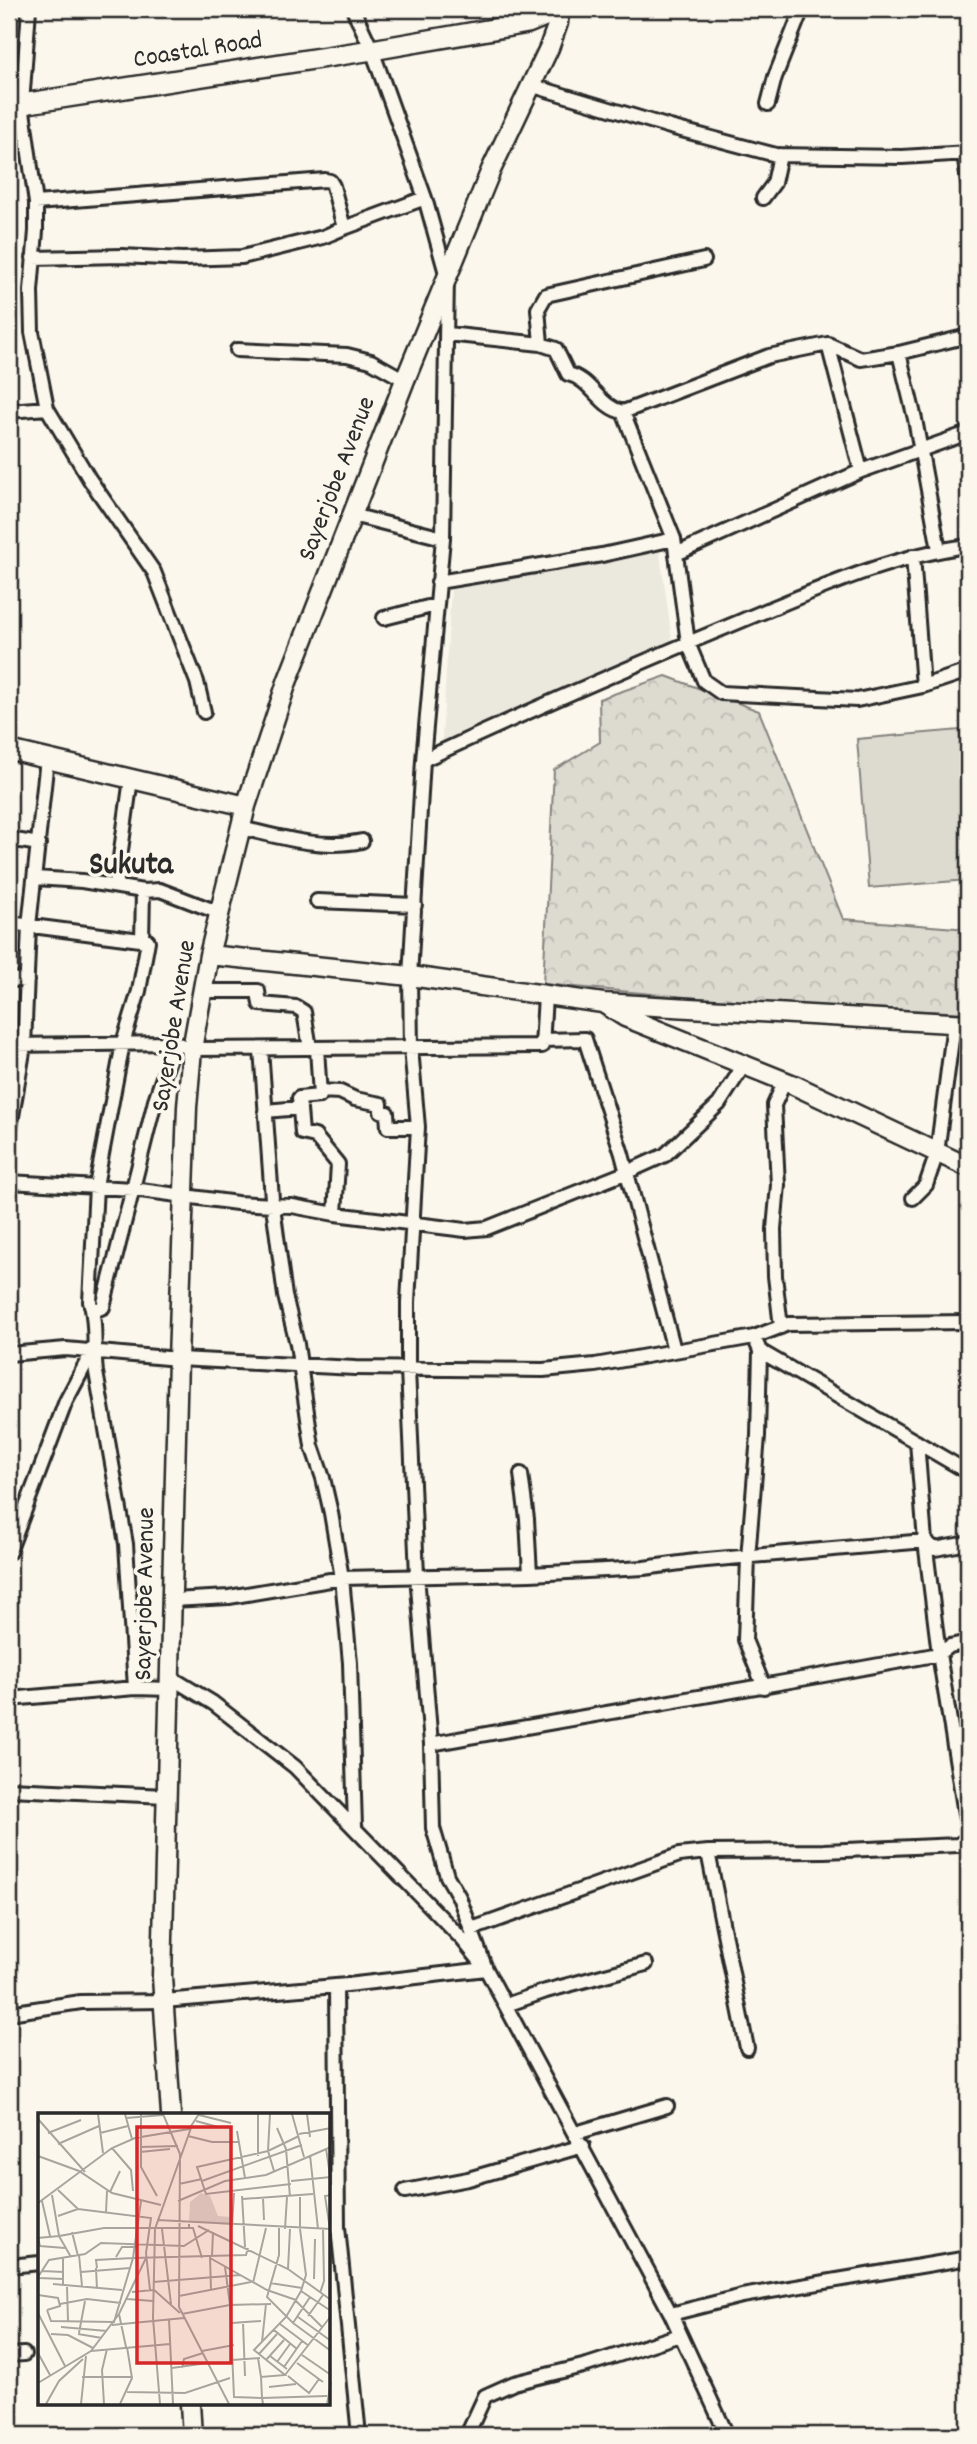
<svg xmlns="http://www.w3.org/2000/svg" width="977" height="2444" font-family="Dekko,sans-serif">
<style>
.built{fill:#ebe8de}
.park{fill:url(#park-crowns);stroke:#84827e;stroke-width:2}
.pitch{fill:#dddad0;stroke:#84827e;stroke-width:2}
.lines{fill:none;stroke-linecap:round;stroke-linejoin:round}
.street-casing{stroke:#2b2b2b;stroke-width:18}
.secondary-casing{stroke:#2b2b2b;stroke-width:23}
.primary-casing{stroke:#2b2b2b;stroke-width:24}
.street{stroke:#fbf7ec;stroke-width:12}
.secondary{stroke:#fbf7ec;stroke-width:18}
.primary{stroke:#fbf7ec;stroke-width:19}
.labels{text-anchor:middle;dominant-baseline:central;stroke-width:7;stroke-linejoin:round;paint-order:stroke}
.street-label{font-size:26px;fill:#2b2b2b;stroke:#fbf7ec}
.district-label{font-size:33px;font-weight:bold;fill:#2b2b2b;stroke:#fbf7ec}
.inset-road{fill:none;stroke:#a8a59f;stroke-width:2}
.view{fill:#d62828;fill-opacity:0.15;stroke:#d62828;stroke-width:3.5}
.inset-edge{fill:none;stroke:#2b2b2b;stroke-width:3.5}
</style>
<defs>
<pattern id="park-crowns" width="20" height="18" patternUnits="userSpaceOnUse" patternTransform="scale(1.75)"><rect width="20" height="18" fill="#dddad0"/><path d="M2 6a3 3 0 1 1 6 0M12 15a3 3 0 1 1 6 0" fill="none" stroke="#bebbb3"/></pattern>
</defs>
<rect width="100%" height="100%" fill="#fbf7ec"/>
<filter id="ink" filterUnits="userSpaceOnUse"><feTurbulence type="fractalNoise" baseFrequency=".0143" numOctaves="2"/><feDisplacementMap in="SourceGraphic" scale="14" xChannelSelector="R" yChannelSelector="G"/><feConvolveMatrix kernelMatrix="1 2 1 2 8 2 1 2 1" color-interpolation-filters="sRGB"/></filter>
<g filter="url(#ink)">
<path class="built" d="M 659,547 L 673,647 L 441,755 L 451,589 L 520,578 Z"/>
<path class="park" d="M 666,676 L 759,711 L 843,919 L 968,929 L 967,1013 L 729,1001 L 543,984 L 554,770 L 600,742 L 599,699 Z"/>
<path class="pitch" d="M 960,730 L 968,832 L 968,880 L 869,888 L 857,739 Z"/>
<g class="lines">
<g class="street-casing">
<path id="street" d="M 29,9 L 22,104 L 36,203 L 36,231 L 31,291 L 32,332 L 47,408 L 90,480 L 154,572 L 197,682 L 204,712
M 353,9 L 372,50 L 425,198 L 447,277 L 443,538 L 423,760 L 410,976 L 411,1048 L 418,1127 L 408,1302 L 408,1369 L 417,1575 L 431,1744 L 433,1828 L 447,1876 L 459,1897 L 486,1969 L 671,2314 L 727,2435
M 530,85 L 670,127 L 776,155 L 902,157 L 968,153
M 768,104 L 775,77 L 802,9
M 964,153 L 968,183
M 763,198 L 774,183 L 780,155
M 36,203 L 325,180 L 330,181 L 333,186 L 344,228 L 425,198
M 33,258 L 122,256 L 183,259 L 242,257 L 323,237 L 344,228
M 447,334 L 541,344 L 556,349 L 568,374 C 591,379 600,408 623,412
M 968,336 L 899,353 L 861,359 L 828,344 L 769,356 L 623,412 L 674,539 L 688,643 L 704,681 L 721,693 L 857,700 L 923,686 L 968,671
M 541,344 L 538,309 L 546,295 L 704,260
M 828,344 L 861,471
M 237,350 L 347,355 L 371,361 L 405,380
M 899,353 L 915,419 L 939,550
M 9,411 L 47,408
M 352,515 L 443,538
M 676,554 L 861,471 L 968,433
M 913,556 L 923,686
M 438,582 L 602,555 L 674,539
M 384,618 L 436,605
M 423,760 C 528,711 634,665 741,621 C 814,591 889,556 968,546
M 241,828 C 281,837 321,850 362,841
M 9,839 L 39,844
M 35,878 L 82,881 L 143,891 L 160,890 L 220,913
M 116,886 L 131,779
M 317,901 L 415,905
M 9,923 L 148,941 L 139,991 L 123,1043 L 96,1186 L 90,1302 C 97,1321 93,1350 96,1372 L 126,1544 L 135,1688
M 142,941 L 143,891
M 9,979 L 27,981
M 203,991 L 258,991 L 260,1004 L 296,1007 L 304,1012 L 310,1048
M 542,1040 L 585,1039 L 622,1154 L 674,1350
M 9,1045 L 175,1043 L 192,1049 L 542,1046 L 545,996
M 317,1048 L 320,1096 L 299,1098 L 302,1133 L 315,1136 L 338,1164 L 335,1214
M 261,1049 L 272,1199 L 285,1296 L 297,1344 L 312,1446 L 323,1478 L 331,1513 L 342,1578 L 350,1663 L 355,1827
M 320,1091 L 340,1092 L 355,1099 L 381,1104 L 381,1111 L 387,1113 L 388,1127 L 418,1127
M 265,1111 L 300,1108
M 9,1134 L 24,1046 L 29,926 L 47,759
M 9,1182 L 133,1189 L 237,1203 L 292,1206 L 335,1214 L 465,1230 L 487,1228 L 625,1173 L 665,1155 L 719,1104 L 744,1065
M 913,1198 L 926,1185 L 937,1153 L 954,1024
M 94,1311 L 103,1307 L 156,1097 L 175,1043
M 781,1327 L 775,1276 L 774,1229 L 778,1185 L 774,1105 L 785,1081
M 754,1337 L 760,1351 L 758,1436 L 748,1558 L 745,1640 L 764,1687
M 760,1351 L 968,1472
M 9,1354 L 66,1349 L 178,1359 L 355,1368 L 543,1370 L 595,1365 L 754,1337 L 788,1324 L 968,1322
M 917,1442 L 925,1541 L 939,1654 L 968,1832
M 521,1474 L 527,1519 L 530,1574
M 9,1552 L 66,1401 L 93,1350
M 172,1600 L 229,1597 L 342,1578 L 530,1574 L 644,1568 L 695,1561 L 925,1541 L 935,1549 L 968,1543
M 170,1677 L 213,1703 L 295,1767 L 462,1939 L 480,1961
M 9,1699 L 135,1688 L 170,1689
M 431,1744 C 600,1713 770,1686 939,1654 L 950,1646 L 968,1642
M 9,1789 L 167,1796
M 708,1852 L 747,2048
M 472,1929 L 679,1855 L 708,1852 L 824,1851 L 958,1845 L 968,1838
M 336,1986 L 338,2227 L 359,2435
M 506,2005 L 546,1991 L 646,1964
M 9,2013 L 81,2002 L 164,2001 L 347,1985 L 486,1969
M 576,2133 L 667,2106
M 405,2191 L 468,2179 L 583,2146
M 9,2266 L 40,2263
M 671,2314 L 742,2296 L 968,2258
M 9,2355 L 24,2354
M 467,2435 L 485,2396 L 514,2383 L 587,2365 L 680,2335"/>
</g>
<g class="secondary-casing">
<path id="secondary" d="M 9,750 L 246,806
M 209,955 L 410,976 L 603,1003 L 968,1024
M 606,1005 L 625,1017 L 794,1085 L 968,1167
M 171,2115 L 162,1977 L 178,1359 L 187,1107 L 192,1049 L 209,955 L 246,806 L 287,682 L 405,380 L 491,170 L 549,48 L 558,23 L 559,11
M 190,2404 L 192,2435"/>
</g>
<g class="primary-casing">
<path id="primary" d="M 9,106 L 372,50 L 528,23 L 562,9"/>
</g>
<use href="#street" class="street"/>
<use href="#secondary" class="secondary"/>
<use href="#primary" class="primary"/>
</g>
</g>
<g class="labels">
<g class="street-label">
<text transform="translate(198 51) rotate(-9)">Coastal Road</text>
<text transform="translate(338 479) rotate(-69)">Sayerjobe Avenue</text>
<text transform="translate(175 1026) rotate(-81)">Sayerjobe Avenue</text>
<text transform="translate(146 1594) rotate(-89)">Sayerjobe Avenue</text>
</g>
<g class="district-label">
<text x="131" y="866">Sukuta</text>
</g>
</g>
<g transform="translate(38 2113)">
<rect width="292" height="292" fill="#fbf7ec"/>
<path d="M 163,80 L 172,83 L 180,103 L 193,104 L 192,112 L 151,109 L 152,89 Z" fill="#dddad0"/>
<path class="inset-road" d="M 60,1 L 65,40M 87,1 L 94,26M 103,1 L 103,54 L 119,83M 125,1 L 142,41 L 141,194 L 191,291M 220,1 L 220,43M 232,1 L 230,38 L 236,58M 254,1 L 266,44M 269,1 L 272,24M 161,2 L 193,10M 88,5 L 125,2M 0,6 L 47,59M 158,8 L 180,14M 239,15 L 248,36 L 252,84M 199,18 L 207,65M 10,20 L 43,7M 62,20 L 90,13M 261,21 L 293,15M 150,23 L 174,29 L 200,29M 20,31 L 61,13M 102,34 L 140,33M 74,35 L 93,57 L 95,78M 288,35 L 293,69M 102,39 L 132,36M 272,42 L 280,116M 0,43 L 41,58 L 74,80 L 123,92M 164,68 L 264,32M 253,68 L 293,64M 141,71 L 164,66M 253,71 L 168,81 L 159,54 L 230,38 L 261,23M 20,77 L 40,96 L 113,105 L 108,140 L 112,177M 72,79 L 82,58M 14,82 L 21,123 L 66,115 L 151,115 L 151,111M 204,83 L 207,134M 262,84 L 262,116M 225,85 L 226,107M 204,86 L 275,81M 4,88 L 12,123M 140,88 L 187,68 L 228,62 L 293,34M 0,90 L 74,35 L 97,25 L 151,16 L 161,1M 68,99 L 69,78M 20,103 L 40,96M 119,107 L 293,116M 160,113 L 250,156 L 293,187M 194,113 L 196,80M 151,115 L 155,115 L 164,145M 241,115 L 241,142 L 229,184 L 255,210 L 272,184M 124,116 L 133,191M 247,116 L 249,84M 292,116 L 287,83 L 293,82M 34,119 L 40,143M 27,135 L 2,133 L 0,125 L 21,123 L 33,144M 41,142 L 44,173M 172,143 L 173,177M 174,143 L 175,119M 78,144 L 84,134 L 98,134M 25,145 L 25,173M 95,145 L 208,142 L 210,135M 172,145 L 229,177 L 258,187M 58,155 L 59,176M 59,155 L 58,147 L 95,145M 250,156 L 252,116M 4,158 L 26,159M 43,159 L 92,155M 0,164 L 11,147 L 47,141 L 63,130 L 146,133 L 171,117M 0,165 L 26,166M 276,166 L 277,126M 115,169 L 202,162M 215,170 L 228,115M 232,170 L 264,175M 15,171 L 84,177M 29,174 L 30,208M 115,176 L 142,200M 263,178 L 293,198M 94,179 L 115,177M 282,180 L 286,168 L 285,116M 0,182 L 20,185 L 22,193 L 9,197M 141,183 L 213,169M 89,186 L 115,188M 258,188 L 284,214M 22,191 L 49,186 L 83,190M 9,197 L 13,208 L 76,209 L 95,145 L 103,88M 0,200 L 27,253M 81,201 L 88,234M 144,201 L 192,192 L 187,154M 270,203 L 285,182M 260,204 L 293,228M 131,206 L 135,291M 205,209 L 207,263M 194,210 L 223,208M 255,210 L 293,238M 242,211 L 271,233M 74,212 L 146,205M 23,214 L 69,218M 236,217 L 259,236M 41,220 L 47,188M 13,221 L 30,222 L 55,235M 40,221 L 64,225M 224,229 L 228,191M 53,238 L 132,231M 164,238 L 196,232M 0,240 L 12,262M 221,241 L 239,221M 264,242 L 293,262M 232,243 L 249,256M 220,245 L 223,264 L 247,262 L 216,237 L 248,204 L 263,178 L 268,162 L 262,116M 194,247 L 222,245M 228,247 L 246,227M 239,249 L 252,231M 259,250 L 285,269M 246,254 L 264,228M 134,255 L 169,250M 144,255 L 146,246 L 165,240M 247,262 L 293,203M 250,263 L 271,280 L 281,266M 44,264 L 94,264M 0,270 L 53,238 L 81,201 L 108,145M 231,274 L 258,271M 89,279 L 147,280 L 192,265M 195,284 L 224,285 L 223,264M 196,284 L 192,192 L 233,191M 8,291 L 21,268 L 45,246M 43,291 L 48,243M 66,291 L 64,257 L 69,236M 82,291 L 94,265 L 89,234M 122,291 L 115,205 L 117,116 L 153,15M 225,291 L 224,285 L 289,283M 289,291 L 293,269"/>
<path class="view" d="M 99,14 L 193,14 L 193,250 L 99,250 Z"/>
<rect width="292" height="292" class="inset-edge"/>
</g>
<rect width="977" height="2444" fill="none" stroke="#fbf7ec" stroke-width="35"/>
<rect x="18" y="18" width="942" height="2409" fill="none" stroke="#2b2b2b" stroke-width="2.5" filter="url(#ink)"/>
</svg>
